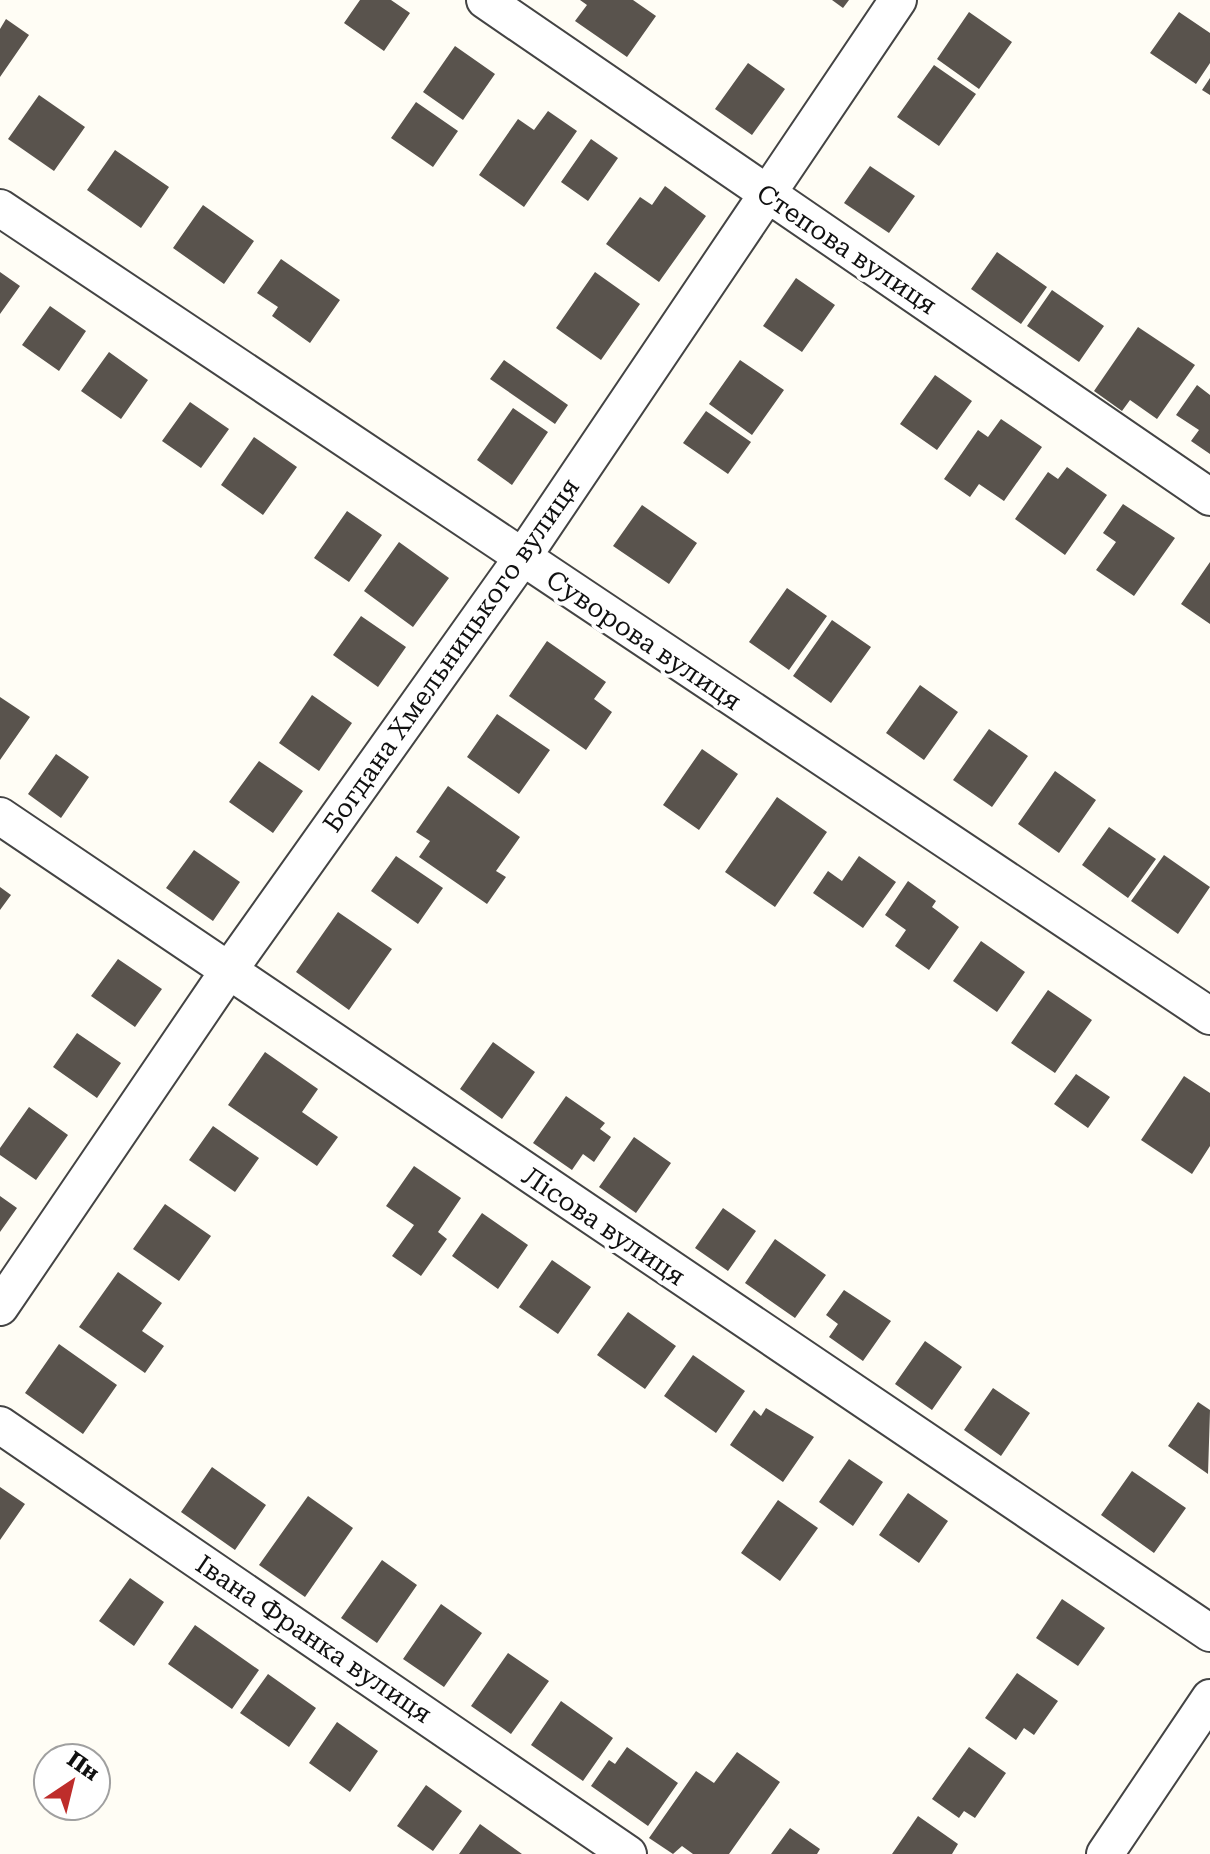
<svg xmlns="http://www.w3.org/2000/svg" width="1210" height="1854" font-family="'Roboto Serif',serif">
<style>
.building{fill:#59534d}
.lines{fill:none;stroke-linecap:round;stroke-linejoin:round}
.minor-casing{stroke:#444;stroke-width:40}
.minor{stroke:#fff;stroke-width:36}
.labels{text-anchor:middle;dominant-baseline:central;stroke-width:8;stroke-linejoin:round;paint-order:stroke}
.street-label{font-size:26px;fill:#111;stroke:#fff}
</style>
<rect width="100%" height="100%" fill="#fffdf5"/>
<path class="building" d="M 360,0 L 391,0 L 410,13 L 384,51 L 344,23 Z
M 580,0 L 633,0 L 656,16 L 627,57 L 575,21 L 587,5 Z
M 832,0 L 849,0 L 843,8 Z
M 969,12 L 1012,42 L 979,89 L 937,59 Z
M 1179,12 L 1210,33 L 1210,63 L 1196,84 L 1150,53 Z
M 6,19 L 29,35 L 0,77 L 0,29 Z
M 455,46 L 495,74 L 463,120 L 423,92 Z
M 748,63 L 785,89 L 752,135 L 715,109 Z
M 934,65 L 976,94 L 939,146 L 897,117 Z
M 1210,78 L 1210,95 L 1202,90 Z
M 39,95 L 85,127 L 54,171 L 8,139 Z
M 416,102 L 458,131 L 433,167 L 391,138 Z
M 548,111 L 577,131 L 524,207 L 479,175 L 518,119 L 534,130 Z
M 591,139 L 618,158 L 588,201 L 561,182 Z
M 115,150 L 169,187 L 141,228 L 87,190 Z
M 870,166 L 915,196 L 889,233 L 844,203 Z
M 665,186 L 706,216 L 659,282 L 606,244 L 640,197 L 652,205 Z
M 203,205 L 254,241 L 224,284 L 173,248 Z
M 997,252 L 1047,287 L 1021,324 L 971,289 Z
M 281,259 L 340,300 L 310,343 L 272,316 L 278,307 L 257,293 Z
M 0,272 L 20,286 L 0,314 Z
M 595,272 L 640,304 L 601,360 L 556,328 Z
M 796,278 L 835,305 L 802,352 L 763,326 Z
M 1052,290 L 1104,326 L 1079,362 L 1027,326 Z
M 50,306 L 86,331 L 59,371 L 22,345 Z
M 1138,327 L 1195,365 L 1157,419 L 1130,400 L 1122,411 L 1094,391 Z
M 109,352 L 148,380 L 121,419 L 81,391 Z
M 504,360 L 568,405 L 555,424 L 490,379 Z
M 740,360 L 784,390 L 752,435 L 709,404 Z
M 935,375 L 972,401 L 937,450 L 900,424 Z
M 1197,385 L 1210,395 L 1210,454 L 1191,441 L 1199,430 L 1176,415 Z
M 190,402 L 229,429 L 201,468 L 162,441 Z
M 513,408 L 548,432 L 512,485 L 477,460 Z
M 706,411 L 751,442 L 728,474 L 683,443 Z
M 1001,419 L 1042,447 L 1004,501 L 979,484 L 970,497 L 944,479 L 978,430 L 988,437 Z
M 254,437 L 297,467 L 263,515 L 221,485 Z
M 1067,467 L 1107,495 L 1065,555 L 1015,519 L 1048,472 L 1058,479 Z
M 1123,504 L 1175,538 L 1134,596 L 1096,570 L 1116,542 L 1103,533 Z
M 642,505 L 697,543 L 669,584 L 613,546 Z
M 347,511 L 382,535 L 349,582 L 314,558 Z
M 399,542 L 449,578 L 413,627 L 364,591 Z
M 1210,562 L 1210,624 L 1181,604 Z
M 787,588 L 827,616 L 789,670 L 749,642 Z
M 361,616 L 406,647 L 378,687 L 333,655 Z
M 832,620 L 871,647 L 831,703 L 793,676 Z
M 547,641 L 606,682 L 594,699 L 612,712 L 586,750 L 509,696 Z
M 920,685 L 958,712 L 924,760 L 886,733 Z
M 312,695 L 352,723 L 319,771 L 279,743 Z
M 0,697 L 30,717 L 0,760 Z
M 497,714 L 550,750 L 519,794 L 467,757 Z
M 989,729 L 1028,756 L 992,807 L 953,780 Z
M 702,749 L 738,774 L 699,830 L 663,805 Z
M 56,754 L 89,777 L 61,818 L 28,794 Z
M 259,761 L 303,791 L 273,833 L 229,802 Z
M 1055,771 L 1096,800 L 1059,853 L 1018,824 Z
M 448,786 L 520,837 L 496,871 L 506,877 L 487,904 L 419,857 L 430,841 L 416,832 Z
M 777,797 L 827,832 L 775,907 L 725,872 Z
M 1109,827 L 1156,859 L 1128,898 L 1082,865 Z
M 194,850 L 240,882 L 213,921 L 166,888 Z
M 1164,855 L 1210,887 L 1178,934 L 1131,901 Z
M 396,856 L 443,888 L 418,924 L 371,891 Z
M 859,856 L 896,882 L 863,928 L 813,893 L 828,871 L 842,881 Z
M 908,881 L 936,901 L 932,907 L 959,927 L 929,970 L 895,946 L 906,930 L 885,915 Z
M 0,887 L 11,895 L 0,910 Z
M 338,912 L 392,949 L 349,1010 L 296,972 Z
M 981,941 L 1025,972 L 997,1012 L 953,981 Z
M 118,959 L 162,989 L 135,1027 L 91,996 Z
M 1048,990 L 1092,1020 L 1055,1073 L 1011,1043 Z
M 77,1033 L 121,1063 L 97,1098 L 53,1067 Z
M 493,1042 L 535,1072 L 502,1119 L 460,1089 Z
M 265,1052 L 318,1089 L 302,1112 L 338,1137 L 317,1166 L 228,1105 Z
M 1076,1074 L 1110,1097 L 1088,1128 L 1054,1104 Z
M 1184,1076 L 1210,1093 L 1210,1146 L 1192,1174 L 1141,1140 Z
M 566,1096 L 605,1123 L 600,1129 L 611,1137 L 594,1162 L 583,1154 L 572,1170 L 533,1143 Z
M 29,1107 L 68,1135 L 36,1180 L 0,1155 L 0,1148 Z
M 213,1126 L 259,1158 L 235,1192 L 189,1160 Z
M 634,1137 L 671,1163 L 636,1213 L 599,1187 Z
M 414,1166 L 461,1198 L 438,1232 L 447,1239 L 421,1276 L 392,1256 L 414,1225 L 386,1206 Z
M 0,1196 L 17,1208 L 0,1232 Z
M 165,1204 L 211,1236 L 179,1281 L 133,1249 Z
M 723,1208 L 756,1231 L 728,1271 L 695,1248 Z
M 482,1213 L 528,1245 L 498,1289 L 452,1256 Z
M 775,1239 L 826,1275 L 795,1318 L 745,1283 Z
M 552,1260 L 591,1287 L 558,1334 L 519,1307 Z
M 118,1272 L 162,1303 L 142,1331 L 164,1346 L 145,1373 L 79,1327 Z
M 844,1290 L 891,1321 L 863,1361 L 829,1337 L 838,1324 L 826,1315 Z
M 628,1312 L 676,1346 L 645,1389 L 597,1355 Z
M 925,1341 L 962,1367 L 932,1410 L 895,1384 Z
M 59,1344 L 117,1385 L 83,1434 L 25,1393 Z
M 693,1355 L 745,1391 L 716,1433 L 664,1396 Z
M 993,1388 L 1030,1413 L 1001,1456 L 964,1430 Z
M 1198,1402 L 1210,1410 L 1208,1474 L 1168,1446 Z
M 766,1408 L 814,1437 L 783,1482 L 730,1445 L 754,1410 L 761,1416 Z
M 849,1459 L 883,1482 L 853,1526 L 819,1502 Z
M 212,1467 L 266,1505 L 235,1550 L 181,1512 Z
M 1132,1471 L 1186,1508 L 1154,1553 L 1101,1515 Z
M 0,1487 L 25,1504 L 0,1540 Z
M 908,1493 L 948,1521 L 919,1563 L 879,1535 Z
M 308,1496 L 353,1528 L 305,1597 L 259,1565 Z
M 778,1500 L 818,1528 L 780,1581 L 741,1553 Z
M 382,1560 L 417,1585 L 377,1643 L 341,1618 Z
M 130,1578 L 164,1602 L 134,1646 L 99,1621 Z
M 1062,1599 L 1105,1628 L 1078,1666 L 1036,1638 Z
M 441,1604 L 482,1633 L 444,1687 L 403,1659 Z
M 195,1625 L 259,1670 L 232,1709 L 168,1664 Z
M 508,1653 L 549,1681 L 511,1734 L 471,1706 Z
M 1017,1673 L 1058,1701 L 1034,1735 L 1024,1728 L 1016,1740 L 985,1718 Z
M 268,1674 L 316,1708 L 289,1747 L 240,1713 Z
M 561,1701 L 613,1738 L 583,1781 L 531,1745 Z
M 337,1722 L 378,1751 L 350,1792 L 309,1763 Z
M 627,1747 L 678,1783 L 648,1826 L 591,1786 L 609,1760 L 615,1764 Z
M 969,1747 L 1006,1773 L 975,1818 L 964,1811 L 959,1818 L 932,1799 Z
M 737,1752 L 780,1782 L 729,1854 L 693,1854 L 682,1846 L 673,1854 L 649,1838 L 696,1771 L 714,1783 Z
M 426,1785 L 462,1811 L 433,1851 L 397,1826 Z
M 918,1816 L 958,1844 L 952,1854 L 892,1854 Z
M 480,1824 L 522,1854 L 459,1854 Z
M 790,1828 L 820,1849 L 817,1854 L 771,1854 Z"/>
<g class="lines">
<g class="minor-casing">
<path id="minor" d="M 485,0 L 1210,497
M 0,208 L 1210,1016
M 0,816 L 1210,1633
M 0,1307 L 227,973 L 522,558 L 898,0
M 0,1425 L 628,1854
M 1105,1854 L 1210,1698"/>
</g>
<use href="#minor" class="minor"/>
</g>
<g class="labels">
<g class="street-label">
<text transform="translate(847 249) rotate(34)">Степова вулиця</text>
<text transform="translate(644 640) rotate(34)">Суворова вулиця</text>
<text transform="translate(451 655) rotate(-55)">Богдана Хмельницького вулиця</text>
<text transform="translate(604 1226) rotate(34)">Лісова вулиця</text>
<text transform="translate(314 1639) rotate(34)">Івана Франка вулиця</text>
</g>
</g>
<g transform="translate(72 1782) rotate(35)"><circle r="38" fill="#ffffff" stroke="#a0a0a0" stroke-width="2"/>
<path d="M0-6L14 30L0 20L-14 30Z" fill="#be2d2b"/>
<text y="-12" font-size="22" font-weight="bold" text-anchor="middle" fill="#111111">Пн</text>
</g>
</svg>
